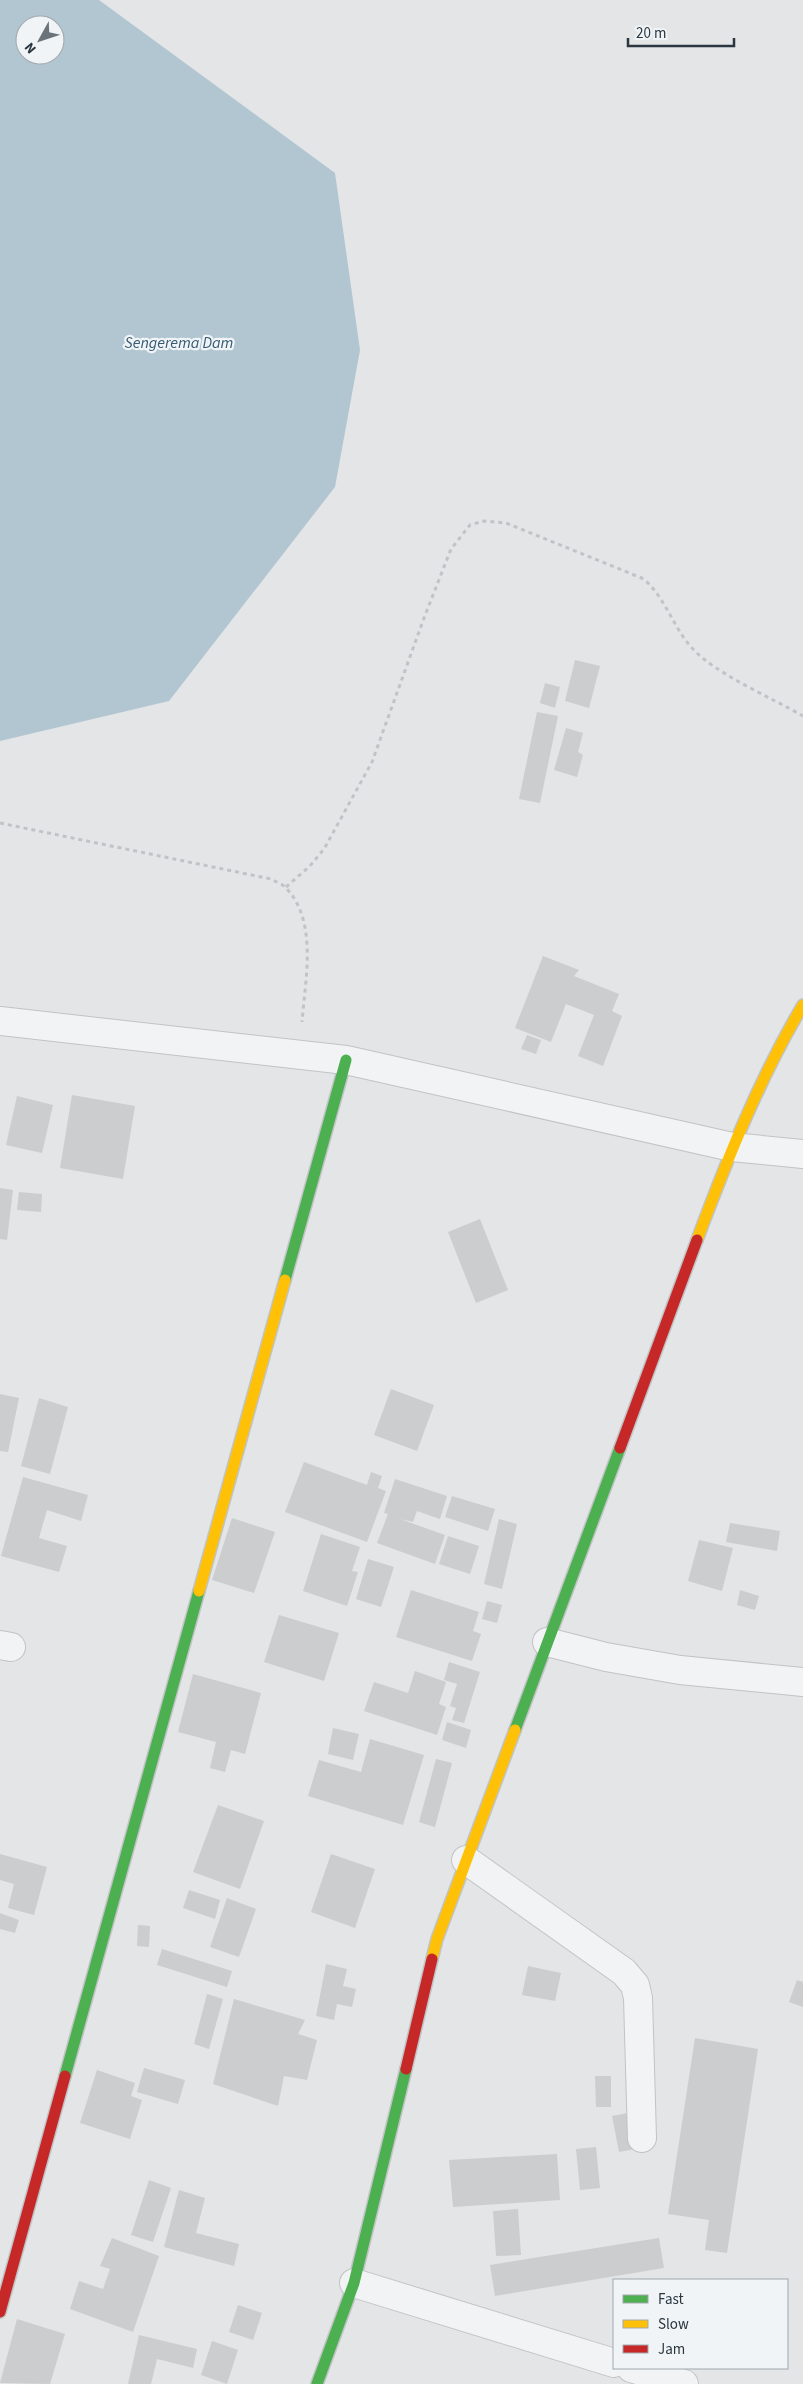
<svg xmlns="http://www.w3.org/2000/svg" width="803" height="2384" font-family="'Source Sans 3',sans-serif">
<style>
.water{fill:#b2c6d1;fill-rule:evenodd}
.building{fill:#cbcdcf}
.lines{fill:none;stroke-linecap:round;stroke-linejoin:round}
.street-casing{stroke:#c1c3c5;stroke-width:30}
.fast-casing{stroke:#c1c3c5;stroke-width:14}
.slow-casing{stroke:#c1c3c5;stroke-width:14}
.jam-casing{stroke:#c1c3c5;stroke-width:14}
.path{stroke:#c1c4c6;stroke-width:3;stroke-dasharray:4 4;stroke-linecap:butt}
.street{stroke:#f1f3f4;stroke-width:28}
.fast{stroke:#4caf50;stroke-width:11}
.slow{stroke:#ffc107;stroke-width:11}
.jam{stroke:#c62828;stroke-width:11}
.labels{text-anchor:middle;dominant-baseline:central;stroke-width:4.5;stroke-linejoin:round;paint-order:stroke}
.water-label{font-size:16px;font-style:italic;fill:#365b72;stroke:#f0f4f6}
</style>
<rect width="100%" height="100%" fill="#e3e5e7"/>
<path class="water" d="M 0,0 L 99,0 L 335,173 L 360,350 L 335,487 L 169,701 L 0,741 ZM 25,25 L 55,25 L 55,55 L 25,55 Z"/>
<path class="building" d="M 575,660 L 600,666 L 589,708 L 565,701 Z
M 545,683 L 560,687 L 555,708 L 540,703 Z
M 537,712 L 558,716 L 540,803 L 519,799 Z
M 566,728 L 583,733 L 578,752 L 583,755 L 577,777 L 554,770 Z
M 543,956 L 579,970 L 574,976 L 619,994 L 612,1011 L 622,1016 L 603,1066 L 578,1056 L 594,1015 L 566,1004 L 551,1042 L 515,1028 Z
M 527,1035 L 541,1040 L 536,1054 L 521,1049 Z
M 72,1095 L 135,1106 L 123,1179 L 60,1168 Z
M 17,1096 L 53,1105 L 42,1153 L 6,1145 Z
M 0,1188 L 13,1190 L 7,1240 L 0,1239 Z
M 19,1192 L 42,1194 L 41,1212 L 17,1210 Z
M 480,1219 L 508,1290 L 476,1303 L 448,1232 Z
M 391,1389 L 434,1405 L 417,1451 L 374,1435 Z
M 0,1394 L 19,1398 L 8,1452 L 0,1451 Z
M 39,1398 L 68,1407 L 50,1474 L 21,1466 Z
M 304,1462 L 367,1485 L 371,1472 L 382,1476 L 378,1488 L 386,1491 L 367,1542 L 285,1512 Z
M 23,1477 L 88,1495 L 81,1521 L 47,1510 L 39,1538 L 67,1546 L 59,1572 L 1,1556 Z
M 395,1479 L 447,1496 L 440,1519 L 417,1511 L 413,1522 L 400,1519 L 445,1535 L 435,1564 L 377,1543 L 388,1514 L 384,1513 Z
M 452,1496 L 495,1509 L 488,1531 L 445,1517 Z
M 232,1518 L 275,1532 L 254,1593 L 212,1580 Z
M 499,1519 L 517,1524 L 502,1589 L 484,1584 Z
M 730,1523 L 780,1531 L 777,1551 L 726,1542 Z
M 321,1534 L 360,1547 L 352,1571 L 358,1572 L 347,1606 L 303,1591 Z
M 448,1536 L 479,1546 L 470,1574 L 439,1564 Z
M 699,1540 L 733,1548 L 722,1591 L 688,1581 Z
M 368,1559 L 394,1567 L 381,1607 L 356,1599 Z
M 411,1590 L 479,1612 L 473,1631 L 481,1634 L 472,1661 L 396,1637 Z
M 740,1590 L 759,1596 L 755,1610 L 737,1605 Z
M 487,1601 L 502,1605 L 497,1623 L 482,1619 Z
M 279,1615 L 339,1633 L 324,1681 L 264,1662 Z
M 449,1662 L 480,1672 L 464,1723 L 452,1720 L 456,1708 L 450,1706 L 457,1684 L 444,1680 Z
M 415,1671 L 446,1682 L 439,1704 L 446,1707 L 437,1735 L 364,1711 L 374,1682 L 408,1693 Z
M 193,1674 L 261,1693 L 245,1754 L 231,1750 L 225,1772 L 210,1768 L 216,1742 L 178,1732 Z
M 447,1722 L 471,1730 L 466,1748 L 442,1740 Z
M 333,1728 L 359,1734 L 353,1760 L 328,1754 Z
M 370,1739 L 424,1755 L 403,1825 L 308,1796 L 319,1760 L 361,1772 Z
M 436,1759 L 452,1763 L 435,1827 L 419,1822 Z
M 218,1805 L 264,1821 L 240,1889 L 193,1872 Z
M 0,1854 L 47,1867 L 34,1915 L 8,1908 L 14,1884 L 0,1880 Z
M 331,1854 L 375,1869 L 355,1928 L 311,1912 Z
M 189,1890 L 220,1900 L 215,1919 L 183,1908 Z
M 227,1898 L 256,1909 L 239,1957 L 210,1947 Z
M 0,1913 L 19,1920 L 15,1933 L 0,1929 Z
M 138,1925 L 150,1926 L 149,1947 L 137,1946 Z
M 162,1949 L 232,1971 L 227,1987 L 157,1965 Z
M 326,1964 L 347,1969 L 343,1986 L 356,1989 L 352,2007 L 337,2004 L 334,2020 L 316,2016 Z
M 528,1966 L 561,1973 L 555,2001 L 522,1995 Z
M 797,1980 L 803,1982 L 803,2007 L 789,2002 Z
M 207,1994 L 223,1999 L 209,2049 L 194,2044 Z
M 234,1999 L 305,2020 L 298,2034 L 317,2040 L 307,2080 L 284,2076 L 278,2106 L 213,2084 Z
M 695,2038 L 758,2049 L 727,2253 L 705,2250 L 709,2220 L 668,2214 Z
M 144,2068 L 185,2080 L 178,2104 L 137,2092 Z
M 97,2070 L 135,2083 L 131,2096 L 142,2100 L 130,2139 L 80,2123 Z
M 595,2076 L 611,2076 L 611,2107 L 596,2107 Z
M 628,2113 L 635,2149 L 619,2152 L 612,2116 Z
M 596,2147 L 600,2188 L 580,2190 L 576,2149 Z
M 557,2154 L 560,2200 L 453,2207 L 449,2160 Z
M 149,2180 L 171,2188 L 153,2242 L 131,2235 Z
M 179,2190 L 205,2198 L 196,2233 L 239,2244 L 234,2266 L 164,2247 Z
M 518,2209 L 521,2255 L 496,2256 L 493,2211 Z
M 112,2238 L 159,2256 L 133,2332 L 70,2309 L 79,2281 L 103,2289 L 110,2269 L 100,2266 Z
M 659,2238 L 664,2268 L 495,2296 L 490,2265 Z
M 238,2305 L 262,2313 L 253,2340 L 229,2332 Z
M 17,2319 L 65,2334 L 50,2384 L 0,2383 Z
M 139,2335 L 197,2349 L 193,2368 L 157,2359 L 151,2384 L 128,2384 Z
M 212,2341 L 238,2350 L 227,2384 L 201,2375 Z"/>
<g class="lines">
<g class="street-casing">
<path id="street" d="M 0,1021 L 346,1060 L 732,1147 L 803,1154
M 547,1642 L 606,1657 L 680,1670 L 803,1682
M 0,1645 L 11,1647
M 466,1860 L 624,1972 L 635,1985 L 638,1998 L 642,2138
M 354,2283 L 614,2363
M 631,2368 L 684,2384"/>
</g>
<g class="fast-casing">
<path id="fast" d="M 285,1280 L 346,1060
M 515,1730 L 620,1448
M 65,2076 L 199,1591
M 317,2384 L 354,2283 L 406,2069"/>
</g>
<g class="slow-casing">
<path id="slow" d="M 697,1240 C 727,1160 759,1079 803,1005
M 199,1591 L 285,1280
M 432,1959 L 437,1939 L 515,1730"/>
</g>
<g class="jam-casing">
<path id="jam" d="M 620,1448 L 697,1240
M 406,2069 L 432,1959
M 0,2312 L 65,2076"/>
</g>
<path class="path" d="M 0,823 L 271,879 C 276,882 283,884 287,889 C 318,923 305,981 302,1022
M 286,887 L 310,866 L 324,849 L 372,762 L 424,618 L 451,549 L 470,525 L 484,521 L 506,523 L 644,579 C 666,599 673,627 692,648 C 714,673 772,698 803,716"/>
<use href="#street" class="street"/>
<use href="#fast" class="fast"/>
<use href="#slow" class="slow"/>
<use href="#jam" class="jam"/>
</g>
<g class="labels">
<g class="water-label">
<text x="179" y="343">Sengerema Dam</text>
</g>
</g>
<rect x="613" y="2279" width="175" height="90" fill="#f0f4f6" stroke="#a1a8ad"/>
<rect x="623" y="2295" width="25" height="8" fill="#4caf50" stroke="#a1a8ad"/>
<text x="658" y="2304" font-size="15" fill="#2a3640">Fast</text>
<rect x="623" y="2320" width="25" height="8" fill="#ffc107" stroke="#a1a8ad"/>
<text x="658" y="2329" font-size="15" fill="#2a3640">Slow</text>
<rect x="623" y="2345" width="25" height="8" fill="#c62828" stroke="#a1a8ad"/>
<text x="658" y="2354" font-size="15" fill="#2a3640">Jam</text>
<g transform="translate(40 40) rotate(230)"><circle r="24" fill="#f0f4f6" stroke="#a1a8ad"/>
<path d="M0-4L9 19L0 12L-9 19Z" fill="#6b737a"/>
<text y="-8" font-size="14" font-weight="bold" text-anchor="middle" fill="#2a3640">N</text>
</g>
<path d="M628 38v8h106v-8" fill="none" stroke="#2a3640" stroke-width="2.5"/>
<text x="636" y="38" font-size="15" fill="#2a3640" stroke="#f0f4f6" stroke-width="4" paint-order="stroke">20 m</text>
</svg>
